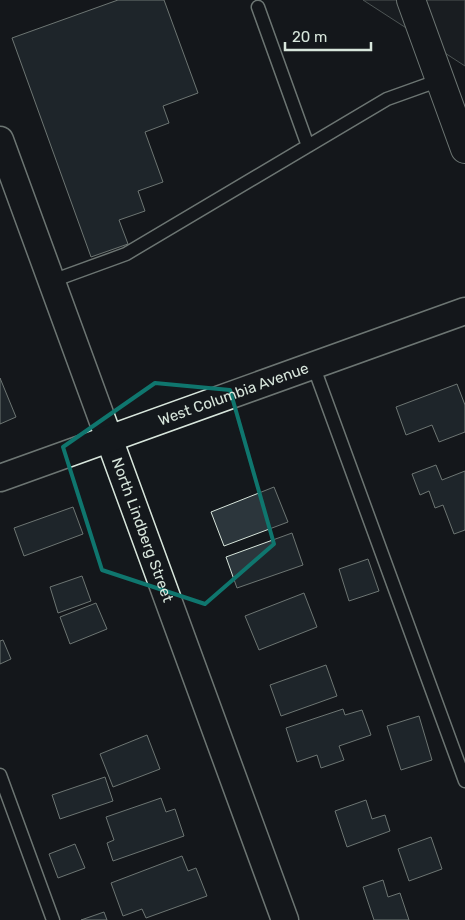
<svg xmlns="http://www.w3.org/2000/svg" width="465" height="920" font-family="Rubik,sans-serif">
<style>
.green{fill:#202428;stroke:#939e99}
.building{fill:#2c363c;stroke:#d8e6dc}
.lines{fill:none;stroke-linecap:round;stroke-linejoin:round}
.service-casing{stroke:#d8e6dc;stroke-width:15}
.minor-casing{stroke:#d8e6dc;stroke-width:29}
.tertiary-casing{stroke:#d8e6dc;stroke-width:30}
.service{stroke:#14181c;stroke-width:12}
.minor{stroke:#14181c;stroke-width:26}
.tertiary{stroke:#14181c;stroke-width:28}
.marked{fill:none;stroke:#0f766e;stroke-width:4;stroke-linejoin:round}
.labels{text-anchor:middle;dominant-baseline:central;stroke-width:4;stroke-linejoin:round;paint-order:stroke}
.street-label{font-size:15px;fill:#d8e6dc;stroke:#14181c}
</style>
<rect width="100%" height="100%" fill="#14181c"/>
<path class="green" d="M 363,0 L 465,0 L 465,66 Z"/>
<path class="building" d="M 118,0 L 164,0 L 198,93 L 163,106 L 169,123 L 145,132 L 163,182 L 138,191 L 145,211 L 119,220 L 128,244 L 91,257 L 12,38 Z
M 0,378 L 16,417 L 0,424 Z
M 457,384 L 465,405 L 465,432 L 439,442 L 432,425 L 406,435 L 396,407 Z
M 436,465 L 442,480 L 465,471 L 465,530 L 454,534 L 443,505 L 435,508 L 429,491 L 420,495 L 412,474 Z
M 274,487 L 288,522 L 224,546 L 211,512 Z
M 73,507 L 83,534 L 24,556 L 14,528 Z
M 292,533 L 303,565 L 237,588 L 226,557 Z
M 368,559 L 379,591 L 349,601 L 339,569 Z
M 82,576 L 91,601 L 58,613 L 50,587 Z
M 304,593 L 317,627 L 259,650 L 245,616 Z
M 96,603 L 107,629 L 70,644 L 60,617 Z
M 3,640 L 11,659 L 0,664 L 0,641 Z
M 326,665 L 337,696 L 281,716 L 270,685 Z
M 343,709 L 345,715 L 362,710 L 371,735 L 339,746 L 344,760 L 321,768 L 317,755 L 297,762 L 286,728 Z
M 419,716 L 432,760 L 401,770 L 387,726 Z
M 147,735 L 160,769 L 113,787 L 100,754 Z
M 105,777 L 113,801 L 60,819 L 52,795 Z
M 161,798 L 166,812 L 175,809 L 184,836 L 113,861 L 107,843 L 114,840 L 106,817 Z
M 366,800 L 372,819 L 385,815 L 390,831 L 347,847 L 335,811 Z
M 431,837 L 442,869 L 409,881 L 398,849 Z
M 75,844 L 85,868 L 58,878 L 49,854 Z
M 182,856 L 188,871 L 196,868 L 207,896 L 146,918 L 142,909 L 123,916 L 111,883 Z
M 383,880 L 388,897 L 400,893 L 409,920 L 374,920 L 363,887 Z
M 104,912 L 107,920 L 81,920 Z"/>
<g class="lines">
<g class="service-casing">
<path id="service" d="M 258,7 L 308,146
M 52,281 L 126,254 L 387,99 L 440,80
M 313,365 L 465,781
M 0,775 L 53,920"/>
</g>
<g class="minor-casing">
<g id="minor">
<path id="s1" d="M 0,140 L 285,920"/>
<path id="s2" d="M 0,478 L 465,311"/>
</g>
</g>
<g class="tertiary-casing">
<path id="tertiary" d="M 411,0 L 465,149"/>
</g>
<use href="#service" class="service"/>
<use href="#minor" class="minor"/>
<use href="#tertiary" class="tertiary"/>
</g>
<path d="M0 0H465V920H0ZM 155,383 L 230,390 L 274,544 L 205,604 L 102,570 L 63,447 Z" fill="#14181c" fill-opacity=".55" fill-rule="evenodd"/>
<path class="marked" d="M 155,383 L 230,390 L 274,544 L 205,604 L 102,570 L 63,447 Z"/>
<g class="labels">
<g class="street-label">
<text stroke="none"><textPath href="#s2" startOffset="248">West Columbia Avenue</textPath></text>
<text stroke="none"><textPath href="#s1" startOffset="415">North Lindberg Street</textPath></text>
</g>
</g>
<path d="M285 42v8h86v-8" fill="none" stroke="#d8e6dc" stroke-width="2.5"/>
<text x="292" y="42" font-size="15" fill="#d8e6dc" stroke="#14181c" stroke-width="4" paint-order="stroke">20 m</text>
</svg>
